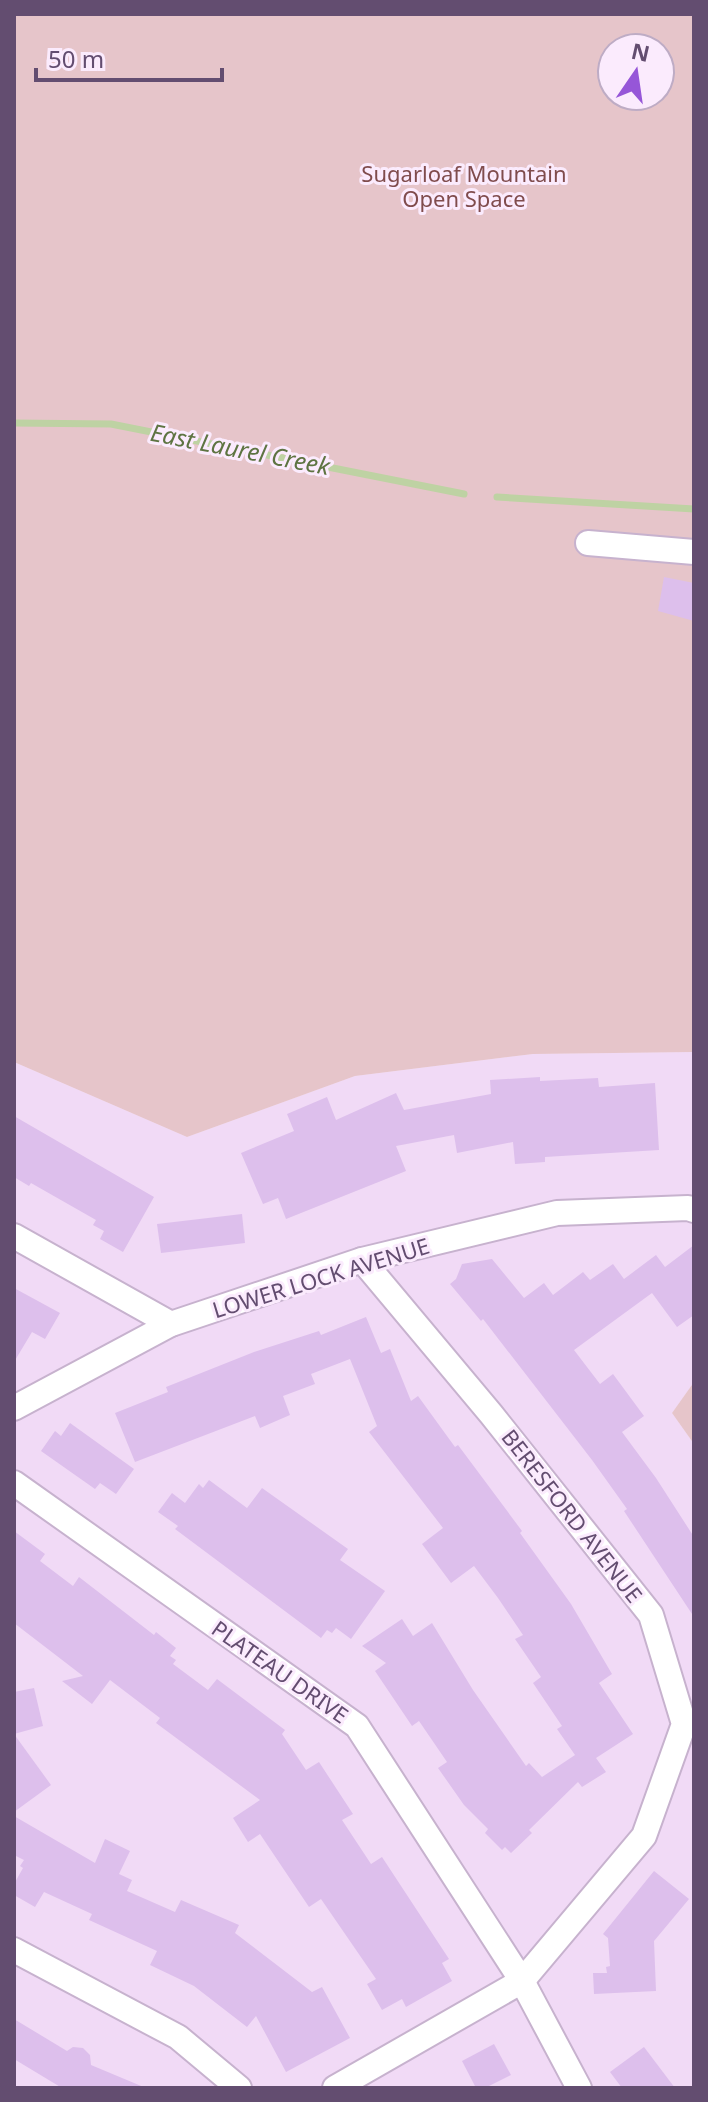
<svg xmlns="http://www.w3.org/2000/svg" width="708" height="2102" font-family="'Noto Sans',sans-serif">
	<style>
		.residential { fill: #f1daf6 }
		.green { fill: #e6c5ca; fill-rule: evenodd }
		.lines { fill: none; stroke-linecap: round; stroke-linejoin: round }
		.stream { stroke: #bed2a3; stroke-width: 7 }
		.building { fill: #ddbfec }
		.minor-casing { stroke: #c7b2ce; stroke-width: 28 }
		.minor { stroke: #fff; stroke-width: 24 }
		.labels { text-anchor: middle; stroke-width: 6; stroke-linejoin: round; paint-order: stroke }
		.park-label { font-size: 22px; fill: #804c4d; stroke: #fbebfd }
		.street-label { font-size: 22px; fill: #634d70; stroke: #fbebfd }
		.water-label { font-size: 24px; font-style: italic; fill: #5e7442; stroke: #fbebfd }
	</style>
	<rect width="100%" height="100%" fill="#f7e5fa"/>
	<polygon class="residential" points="694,1052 694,1382 672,1413 694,1444 694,1993 692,1995 694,2088 14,2088 14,1062 187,1137 355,1076 533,1054"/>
	<g class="green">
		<path d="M14,14H694V1052L533,1054L355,1076L187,1137L14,1062ZM612,48H660V96H612Z"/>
		<polygon points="694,1382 694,1444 672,1413"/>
	</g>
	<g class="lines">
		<g class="stream">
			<polyline points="14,423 111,424 464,494"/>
			<polyline points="497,497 694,509"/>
		</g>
	</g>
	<g class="building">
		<polygon points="664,577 694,583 694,621 658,611"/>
		<polygon points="540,1077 540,1081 598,1078 599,1087 655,1083 659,1150 545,1157 545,1162 515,1164 513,1142 457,1153 454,1135 396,1146 406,1171 286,1219 278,1198 263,1204 241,1153 294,1131 287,1114 327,1097 336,1120 396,1093 404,1110 491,1094 490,1080"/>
		<polygon points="14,1116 154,1197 123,1252 100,1239 104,1231 93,1225 96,1220 31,1183 29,1186 14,1177"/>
		<polygon points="242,1214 245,1243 161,1253 157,1224"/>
		<polygon points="694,1245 694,1315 677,1327 652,1293 574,1350 600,1384 613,1374 644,1416 622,1432 656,1478 694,1537 694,1617 624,1511 627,1509 592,1460 483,1319 481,1321 450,1284 456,1279 462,1264 492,1259 524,1298 544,1283 553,1295 583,1272 590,1280 613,1264 624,1279 656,1255 665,1267"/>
		<polygon points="14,1288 60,1313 45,1339 32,1332 14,1362"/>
		<polygon points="366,1317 381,1353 390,1349 411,1401 418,1396 455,1447 458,1445 522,1531 520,1533 571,1604 612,1674 599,1683 633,1734 596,1758 606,1772 582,1787 578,1782 529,1830 532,1833 511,1853 505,1847 502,1850 485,1833 488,1829 464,1805 438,1768 447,1762 419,1721 412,1726 375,1671 386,1663 362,1646 402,1619 413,1636 432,1623 473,1690 526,1766 529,1763 542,1777 575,1755 557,1729 562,1726 533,1683 541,1677 515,1639 523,1635 498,1598 474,1566 451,1583 422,1544 443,1528 369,1432 377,1426 350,1359 311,1374 315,1384 283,1396 290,1415 260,1428 255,1416 135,1462 115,1413 168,1392 166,1387 254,1352 319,1331 321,1335"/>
		<polygon points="70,1423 134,1469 116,1494 100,1483 95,1489 41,1451 55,1431 61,1436"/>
		<polygon points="209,1480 247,1508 262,1488 348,1549 340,1560 385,1591 351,1639 336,1628 332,1633 327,1630 321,1638 175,1529 178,1526 158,1512 172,1493 185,1503 199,1484 203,1488"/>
		<polygon points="14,1531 45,1554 40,1561 73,1586 79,1577 154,1635 156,1632 176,1648 170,1656 176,1660 173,1664 208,1690 217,1679 285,1730 282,1734 306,1770 319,1762 353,1814 342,1820 371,1864 382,1857 449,1959 442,1963 452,1981 406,2007 402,1999 382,2010 367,1984 376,1979 321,1899 309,1907 260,1834 248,1842 233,1818 260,1800 156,1723 160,1718 110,1680 92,1704 62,1681 83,1676 14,1623"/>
		<polygon points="34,1688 43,1726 14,1734 14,1692"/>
		<polygon points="14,1734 51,1785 14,1812"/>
		<polygon points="14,1816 95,1863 105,1839 130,1851 119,1874 132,1880 127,1891 175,1912 181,1900 239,1925 235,1933 312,1992 322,1987 350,2038 286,2072 256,2016 247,2027 194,1986 150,1965 157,1951 89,1920 92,1914 44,1892 35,1907 14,1895 14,1884 23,1868 20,1866 24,1860 14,1855"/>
		<polygon points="654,1871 689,1899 654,1941 656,1991 594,1994 593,1973 607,1973 606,1967 610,1966 608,1938 603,1934"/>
		<polygon points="14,2019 67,2051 73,2047 83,2048 90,2055 91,2065 146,2088 62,2088 14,2059"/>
		<polygon points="494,2044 511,2075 485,2088 476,2088 462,2061"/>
		<polygon points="644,2047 675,2088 622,2088 610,2072"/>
	</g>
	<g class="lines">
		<defs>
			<g id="minor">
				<polyline points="588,543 694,552"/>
				<polyline points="14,1236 171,1324"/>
				<polyline points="14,1408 171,1324 362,1260 557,1213 688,1208 694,1210"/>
				<polyline points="14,1483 357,1726 522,1981 579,2088"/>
				<polyline points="14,1950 178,2037 239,2088"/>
				<polyline points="335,2088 522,1981 644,1836 684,1724 651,1615 491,1414 362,1260"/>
			</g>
		</defs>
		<use href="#minor" class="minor-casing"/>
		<use href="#minor" class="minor"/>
	</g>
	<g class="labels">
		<g class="park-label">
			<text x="464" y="182">Sugarloaf Mountain<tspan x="464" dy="25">Open Space</tspan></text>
		</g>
		<g class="street-label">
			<text transform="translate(321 1278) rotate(-17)" y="8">LOWER LOCK AVENUE</text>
			<text transform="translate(572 1516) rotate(52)" y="8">BERESFORD AVENUE</text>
			<text transform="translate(280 1672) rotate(35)" y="8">PLATEAU DRIVE</text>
		</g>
		<g class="water-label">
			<text transform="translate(240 450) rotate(11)" y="8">East Laurel Creek</text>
		</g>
	</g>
	<rect width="708" height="2102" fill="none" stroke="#634d70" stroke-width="32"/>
	<g transform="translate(636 72) rotate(13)"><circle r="38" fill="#fbebfd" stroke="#beacc5" stroke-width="2"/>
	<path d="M0-6L14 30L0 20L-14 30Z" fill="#9656d8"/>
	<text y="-12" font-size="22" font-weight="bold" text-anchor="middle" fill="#634d70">N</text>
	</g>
	<path d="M36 68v12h186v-12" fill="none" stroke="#634d70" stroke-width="4"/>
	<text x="48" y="68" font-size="24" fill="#634d70" stroke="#fbebfd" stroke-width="6" paint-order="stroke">50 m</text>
</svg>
